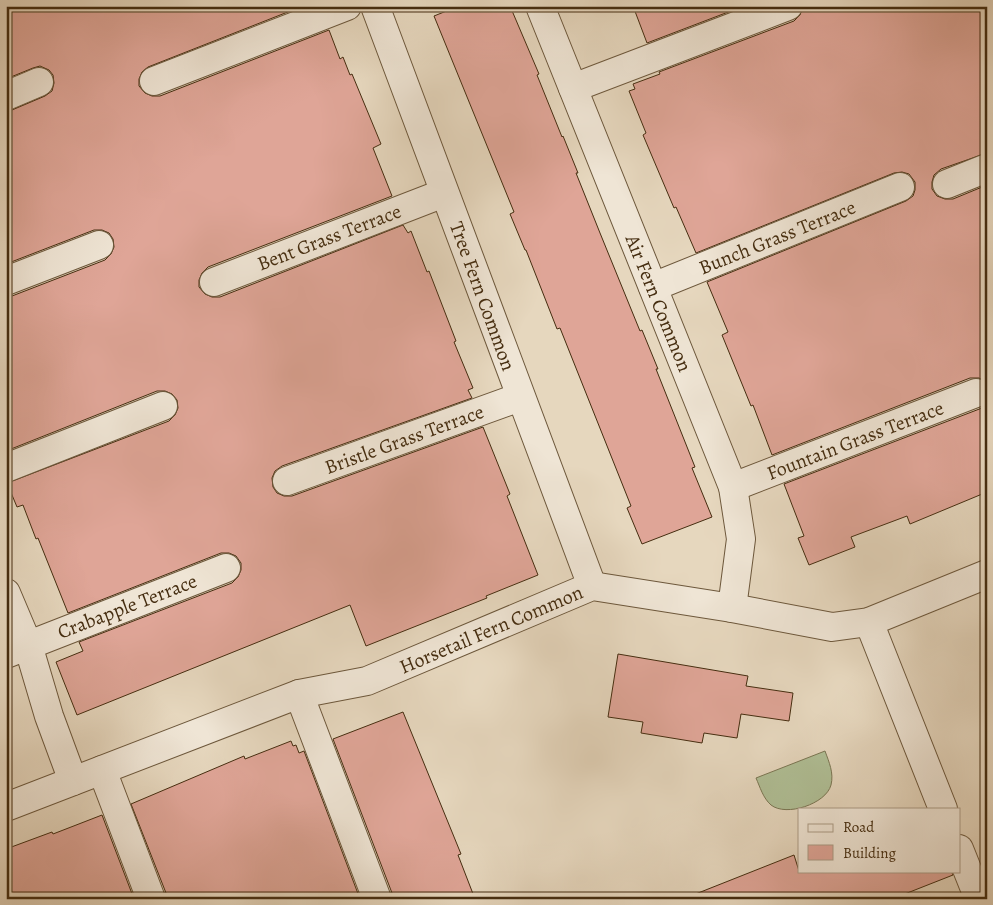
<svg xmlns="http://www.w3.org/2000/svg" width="993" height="905" font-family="Alegreya,serif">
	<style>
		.green { fill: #b0bf96; stroke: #7a7653 }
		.building { fill: #dfa597; stroke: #452d10 }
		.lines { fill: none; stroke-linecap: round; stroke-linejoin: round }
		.street-casing { stroke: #6d583c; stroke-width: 30 }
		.street { stroke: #efe5d5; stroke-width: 28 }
		.labels { text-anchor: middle; stroke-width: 4; stroke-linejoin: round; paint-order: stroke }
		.street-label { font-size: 20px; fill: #452d10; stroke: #efe5d5 }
	</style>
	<rect width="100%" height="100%" fill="#e6d7be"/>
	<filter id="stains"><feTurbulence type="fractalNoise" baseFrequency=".004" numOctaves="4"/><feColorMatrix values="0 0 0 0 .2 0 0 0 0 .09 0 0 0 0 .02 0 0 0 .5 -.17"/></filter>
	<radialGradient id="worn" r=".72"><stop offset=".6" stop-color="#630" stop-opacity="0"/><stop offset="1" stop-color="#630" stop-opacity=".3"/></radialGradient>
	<path class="green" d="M825,751C829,762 834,773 831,785C826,804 786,817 771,805C763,798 760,787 756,778Z"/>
	<g class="building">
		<polygon points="22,6 303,6 148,67 142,72 139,79 139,86 145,93 152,96 160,96 329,30 340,59 343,57 350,75 352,74 381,144 373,148 392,196 208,267 202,273 199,280 199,287 205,294 212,297 220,297 403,225 408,233 411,231 427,272 429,271 456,341 454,342 473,388 468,390 472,398 282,466 275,471 272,478 273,487 277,493 284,496 292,496 483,427 510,494 507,496 538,575 486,596 487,598 366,646 350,605 77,715 56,662 83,651 79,642 232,583 238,577 241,570 241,563 236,556 229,553 221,553 68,613 38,538 36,539 23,505 17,507 7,483 169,421 175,415 178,408 177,400 172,394 165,391 157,391 6,451 6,296 12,296 105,260 111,254 114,247 113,239 109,233 102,230 94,230 6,264 6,111 12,110 45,96 52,91 54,83 53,75 49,70 40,66 33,68 6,79 6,13"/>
		<polygon points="459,6 510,6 539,74 537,75 562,137 563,136 578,173 576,173 600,233 640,331 642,330 658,369 656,369 695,467 692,468 712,517 642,544 627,508 631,506 560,328 557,329 526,250 525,250 510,214 514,212 434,16"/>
		<polygon points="633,6 744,6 647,43"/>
		<polygon points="803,6 987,6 987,153 941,169 934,175 932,182 932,189 937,196 945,199 953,199 987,185 987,382 979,378 970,378 772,455 753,405 751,406 722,335 728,332 707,282 906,201 913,196 915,190 915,182 909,174 902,172 894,173 696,253 676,207 674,208 643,135 646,133 629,91 635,89 633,84 660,74 659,72 794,21 800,15"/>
		<polygon points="987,404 987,492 910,524 907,516 851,537 855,547 809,565 798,538 804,536 784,484 982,408"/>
		<polygon points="618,654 748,676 746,686 793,693 789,721 741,714 737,738 704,733 702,743 641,733 643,722 608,717"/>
		<polygon points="403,712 461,854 458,855 475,899 392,899 392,893 333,739"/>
		<polygon points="291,741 293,746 296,745 299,753 304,751 360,899 166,899 166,893 131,804 244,756 245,759"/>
		<polygon points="102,815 134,899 6,899 6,849 52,832 53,834"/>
		<polygon points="794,855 799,871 951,871 953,875 892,899 688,899 688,897"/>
	</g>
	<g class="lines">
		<defs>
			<g id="street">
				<polyline points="375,6 592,586"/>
				<polyline points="540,6 733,487 741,539 732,608"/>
				<polyline points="154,81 347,6"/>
				<polyline points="573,88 788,6"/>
				<polyline points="6,96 39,82"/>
				<polyline points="947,184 987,168"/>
				<polyline points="6,281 99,245"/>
				<polyline points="214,282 444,193"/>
				<polyline points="653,287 900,187"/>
				<polyline points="6,468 163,406"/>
				<polyline points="287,481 520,397"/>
				<polyline points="733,487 976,393"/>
				<polyline points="6,593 28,645 49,716 73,781"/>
				<polyline points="869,622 943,809"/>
				<polyline points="6,654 226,568"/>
				<polyline points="299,694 377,899"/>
				<polyline points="102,770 151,899"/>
				<polyline points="6,807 299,694 367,681 592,586 732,608 832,627 869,622 987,574"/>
				<polyline points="959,849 979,899"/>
			</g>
		</defs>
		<use href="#street" class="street-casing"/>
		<use href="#street" class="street"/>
	</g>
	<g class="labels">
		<g class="street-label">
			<text transform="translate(329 237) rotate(-21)" y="7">Bent Grass Terrace</text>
			<text transform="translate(777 237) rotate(-22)" y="7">Bunch Grass Terrace</text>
			<text transform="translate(483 296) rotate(70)" y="7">Tree Fern Common</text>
			<text transform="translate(659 303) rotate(68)" y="7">Air Fern Common</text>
			<text transform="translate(404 439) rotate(-20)" y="7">Bristle Grass Terrace</text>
			<text transform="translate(855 440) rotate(-21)" y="7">Fountain Grass Terrace</text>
			<text transform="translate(127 606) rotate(-21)" y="7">Crabapple Terrace</text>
			<text transform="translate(491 629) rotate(-23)" y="7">Horsetail Fern Common</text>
		</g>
	</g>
	<rect width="993" height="905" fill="none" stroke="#e6d7be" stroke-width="25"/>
	<rect x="8" y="8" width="978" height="890" fill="none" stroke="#452d10" stroke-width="2.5"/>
	<rect x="12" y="12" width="968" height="880" fill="none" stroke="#452d10"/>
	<rect x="798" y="808" width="162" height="65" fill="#efe5d5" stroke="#ab9b86"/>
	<rect x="808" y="824" width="25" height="8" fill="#efe5d5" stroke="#ab9b86"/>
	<text x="843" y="832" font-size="15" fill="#452d10">Road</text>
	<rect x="808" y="845" width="25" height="15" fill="#dfa597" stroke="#ab9b86"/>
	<text x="843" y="858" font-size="15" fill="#452d10">Building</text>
	<rect width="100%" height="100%" filter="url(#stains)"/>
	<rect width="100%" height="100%" fill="url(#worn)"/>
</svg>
